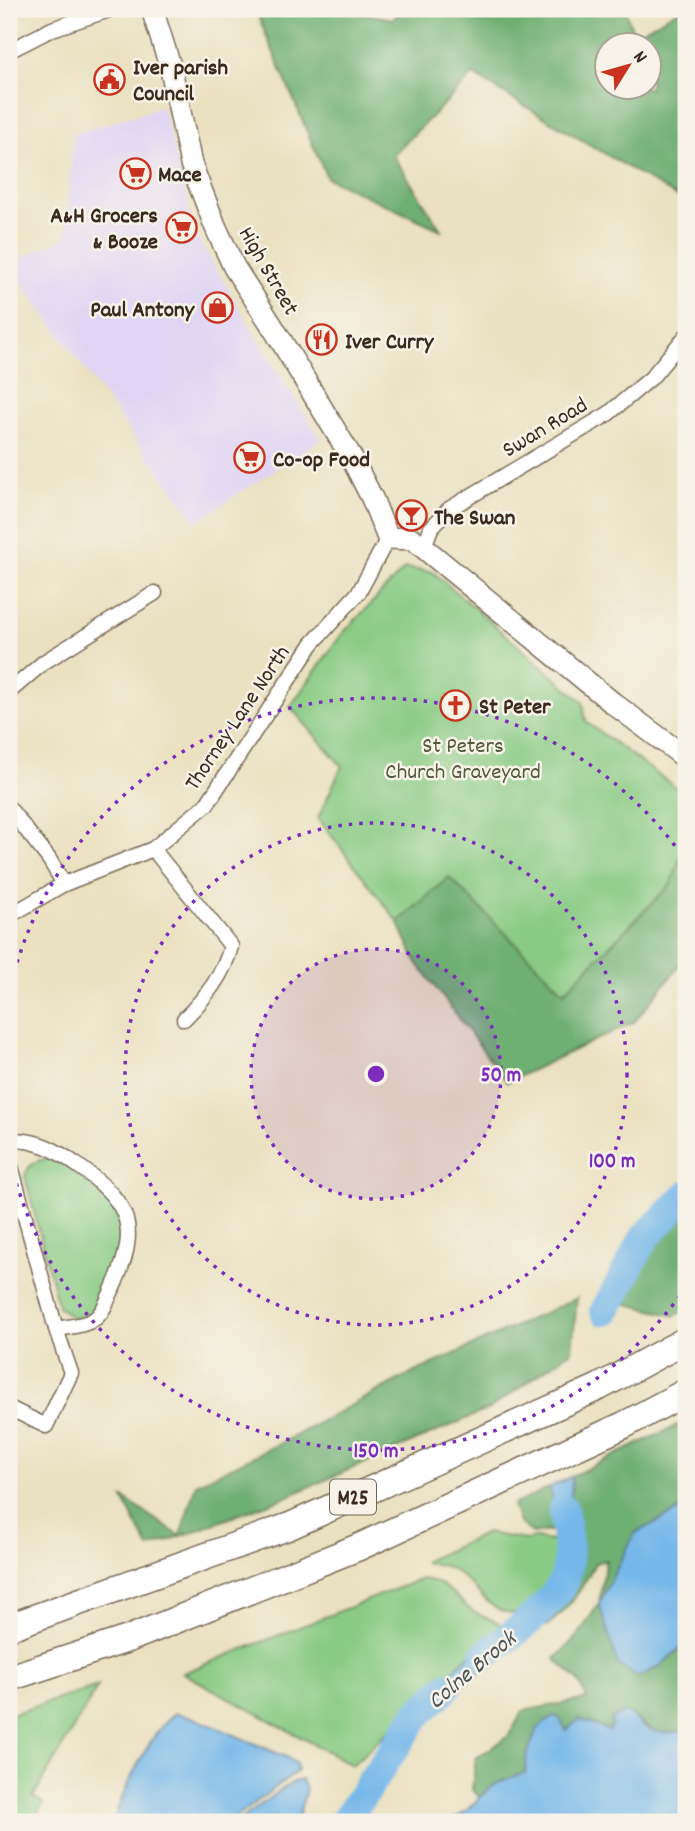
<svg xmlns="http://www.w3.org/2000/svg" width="695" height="1831" font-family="Dekko,sans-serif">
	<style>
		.built { fill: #e0d4f4 }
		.green { fill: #89cb84; stroke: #627a51; stroke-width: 2 }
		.forest { fill: #6eaf72; stroke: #546c48; stroke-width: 2; fill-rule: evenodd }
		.water { fill: #74b7e9; stroke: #587084; stroke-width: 2 }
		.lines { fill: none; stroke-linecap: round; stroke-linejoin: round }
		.river { stroke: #74b7e9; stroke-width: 30 }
		.minor-casing { stroke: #786a57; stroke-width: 17 }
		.secondary-casing { stroke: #786a57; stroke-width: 24 }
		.motorway-casing { stroke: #786a57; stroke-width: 29 }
		.minor { stroke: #fff; stroke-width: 14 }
		.secondary { stroke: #fff; stroke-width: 21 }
		.motorway { stroke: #fff; stroke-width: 26 }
		.ring { fill: none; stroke: #7b2cbf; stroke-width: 3.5; stroke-dasharray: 3.5 7 }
		.labels { text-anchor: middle; stroke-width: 5; stroke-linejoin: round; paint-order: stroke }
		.shield { fill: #f7f3e8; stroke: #73665b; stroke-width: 2 }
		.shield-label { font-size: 21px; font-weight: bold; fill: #3b2a1e }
		.poi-label { font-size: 23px; font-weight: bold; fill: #3b2a1e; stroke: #f7f3e8; text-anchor: start }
		.street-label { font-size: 23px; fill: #3b2a1e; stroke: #f7f3e8 }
		.park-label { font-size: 23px; fill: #525a3d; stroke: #f7f3e8 }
		.water-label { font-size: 24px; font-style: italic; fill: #4c545b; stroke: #f7f3e8 }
		.centre { fill: #7b2cbf; stroke: #f7f3e8; stroke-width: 3.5 }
		.ring-label { font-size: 21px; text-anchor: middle; font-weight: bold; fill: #7b2cbf; stroke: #f7f3e8; stroke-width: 5; stroke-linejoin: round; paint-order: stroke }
	</style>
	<rect width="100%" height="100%" fill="#f7f3e8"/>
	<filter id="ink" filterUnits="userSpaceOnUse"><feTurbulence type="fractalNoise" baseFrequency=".0143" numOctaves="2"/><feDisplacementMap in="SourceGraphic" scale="14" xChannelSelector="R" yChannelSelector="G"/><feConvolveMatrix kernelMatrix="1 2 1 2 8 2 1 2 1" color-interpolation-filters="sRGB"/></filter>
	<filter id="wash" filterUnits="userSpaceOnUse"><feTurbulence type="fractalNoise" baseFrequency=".00686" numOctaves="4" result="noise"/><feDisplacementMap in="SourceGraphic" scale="28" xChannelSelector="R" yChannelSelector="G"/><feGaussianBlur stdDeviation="1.57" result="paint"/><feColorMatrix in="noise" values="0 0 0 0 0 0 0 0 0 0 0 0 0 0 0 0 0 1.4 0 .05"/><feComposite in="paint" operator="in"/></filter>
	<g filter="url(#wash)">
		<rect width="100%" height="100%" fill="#eae1c0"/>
		<polygon class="built" points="162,107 197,237 280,376 321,439 196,522 22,283 19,259 66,237 73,134"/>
		<g class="green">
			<polygon points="405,568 433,572 583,702 586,722 686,795 686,844 671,884 564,992 449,878 398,922 318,818 342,766 290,707 342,634"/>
			<path d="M50,1158L59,1160L103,1191L112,1201L121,1225L120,1256L98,1308L90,1314L73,1319L58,1306L25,1176C29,1162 38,1160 50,1158Z"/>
			<path d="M486,1533L526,1540L536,1538L550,1541L560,1534C563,1571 549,1593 520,1615C512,1613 500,1612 494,1607C472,1590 458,1561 426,1564L425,1561Z"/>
			<path d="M421,1579C446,1581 454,1597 472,1611C481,1617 492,1618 502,1625L352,1765L183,1673Z"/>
			<polygon points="98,1686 33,1797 43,1803 33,1822 9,1822 9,1715"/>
		</g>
		<g class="forest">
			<path d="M255,9H338L393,19L404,9H625L634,35L681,9H686V202L473,75L393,155L441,230L327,178ZM608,46H650V88H608Z"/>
			<polygon points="681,856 686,878 686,958 634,1022 507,1082 417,963 398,922 449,877 564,992 671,884"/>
			<polygon points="686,1204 686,1309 675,1316 624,1303 633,1265"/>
			<polygon points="577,1298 572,1351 489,1409 286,1497 149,1548 122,1497 180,1536 196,1484 287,1440 400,1379"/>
			<path d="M686,1421V1507L635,1533L660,1666L686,1643V1730C663,1736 650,1734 633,1715L612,1725L609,1731L589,1722L573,1725L566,1730L537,1729L527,1755L525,1773L487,1790L480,1798L472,1789L476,1758L509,1736L523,1711L587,1699L578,1680L555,1659L579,1634L599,1603L606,1560L595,1563C582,1589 569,1609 546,1626L541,1623L567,1593L574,1578L576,1562L582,1549L571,1496L572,1476Z"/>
			<polygon points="550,1487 558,1529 534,1534 519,1523 513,1505"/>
		</g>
		<g class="water">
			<polygon points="572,1476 571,1496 575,1520 558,1529 550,1487"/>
			<polygon points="686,1507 686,1643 660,1666 639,1677 618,1665 599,1603 635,1533"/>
			<path d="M576,1525L582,1549L576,1562L574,1578L567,1593L541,1623L520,1615C549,1593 563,1571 560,1534Z"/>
			<polygon points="502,1625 527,1636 506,1656 417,1715 433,1689"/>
			<path d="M625,1712C633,1715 636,1721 643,1726C658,1735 670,1733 686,1730V1822H446C464,1816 472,1805 485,1792C495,1782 512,1777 525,1773L527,1755L537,1729L554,1716L559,1718L566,1730L580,1719L609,1731L612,1725L611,1719Z"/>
			<path d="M176,1713L192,1717L286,1757L296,1764L297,1771L230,1822H114C118,1799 155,1724 176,1713Z"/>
			<polygon points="302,1780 306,1789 297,1822 237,1822 292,1782"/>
		</g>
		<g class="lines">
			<g class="river">
				<polyline points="605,1311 645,1237 686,1196"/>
				<path d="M485,1655C509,1637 563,1600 567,1569C570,1550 566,1529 563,1509"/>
				<polyline points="344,1822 417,1715 447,1687"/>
			</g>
		</g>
	</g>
	<g filter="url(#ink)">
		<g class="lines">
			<defs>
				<g id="minor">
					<polyline points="9,51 52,29 112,9"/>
					<polyline points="424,547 431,528 449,509 608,414 651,378 686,336"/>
					<polyline points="9,692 44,662 155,593"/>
					<polyline points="9,808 49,859 64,884"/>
					<path d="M153,849L231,946C224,975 205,998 184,1019"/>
					<polyline points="9,916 64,884 153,849 207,804 312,644 359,592 388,538"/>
					<path d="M9,1140C36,1139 55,1149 77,1165C126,1200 141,1223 116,1281C98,1322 101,1322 56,1329"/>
					<polyline points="9,1159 56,1329 71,1373 46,1426 9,1408"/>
				</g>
				<polyline id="secondary" points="152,9 171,69 191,164 216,228 234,267 271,324 350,455 372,498 388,538 413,539 614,704 686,758"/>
				<g id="motorway">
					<polyline points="9,1627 290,1526 599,1387 686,1340"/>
					<polyline points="9,1678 128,1639 359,1547 624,1425 686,1392"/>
				</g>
			</defs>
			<use href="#minor" class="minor-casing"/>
			<use href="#secondary" class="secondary-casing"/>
			<use href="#motorway" class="motorway-casing"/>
			<use href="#minor" class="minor"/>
			<use href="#secondary" class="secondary"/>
			<use href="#motorway" class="motorway"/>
		</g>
	</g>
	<circle cx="376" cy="1074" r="125" fill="#7b2cbf" fill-opacity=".12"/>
	<g class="ring">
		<circle cx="376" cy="1074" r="125"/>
		<circle cx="376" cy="1074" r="251"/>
		<path d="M686 1287A376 376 0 0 1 9 1155M9 993A376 376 0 0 1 686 861"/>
	</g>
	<defs>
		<symbol id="civic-ring" viewBox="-11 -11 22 22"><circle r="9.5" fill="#f7f3e8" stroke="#c8321e" stroke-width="1.5"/><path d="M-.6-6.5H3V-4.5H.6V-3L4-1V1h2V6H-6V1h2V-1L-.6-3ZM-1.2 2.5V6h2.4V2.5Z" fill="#c8321e"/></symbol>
		<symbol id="supermarket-ring" viewBox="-11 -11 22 22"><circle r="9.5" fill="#f7f3e8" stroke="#c8321e" stroke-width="1.5"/><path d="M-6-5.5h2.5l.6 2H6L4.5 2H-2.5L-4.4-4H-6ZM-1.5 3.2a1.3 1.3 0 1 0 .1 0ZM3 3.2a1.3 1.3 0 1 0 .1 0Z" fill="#c8321e"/></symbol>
		<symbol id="shop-ring" viewBox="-11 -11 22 22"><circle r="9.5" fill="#f7f3e8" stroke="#c8321e" stroke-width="1.5"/><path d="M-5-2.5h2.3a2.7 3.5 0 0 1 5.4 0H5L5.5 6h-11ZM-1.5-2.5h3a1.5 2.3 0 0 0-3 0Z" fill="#c8321e"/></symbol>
		<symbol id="restaurant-ring" viewBox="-11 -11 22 22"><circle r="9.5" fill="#f7f3e8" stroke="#c8321e" stroke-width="1.5"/><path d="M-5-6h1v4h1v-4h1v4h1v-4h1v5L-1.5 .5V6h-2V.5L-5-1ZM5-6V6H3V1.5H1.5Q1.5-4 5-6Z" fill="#c8321e"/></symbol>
		<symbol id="bar-ring" viewBox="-11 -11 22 22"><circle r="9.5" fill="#f7f3e8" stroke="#c8321e" stroke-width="1.5"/><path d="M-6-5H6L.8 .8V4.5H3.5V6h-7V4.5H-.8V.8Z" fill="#c8321e"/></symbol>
		<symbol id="church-ring" viewBox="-11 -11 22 22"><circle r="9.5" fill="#f7f3e8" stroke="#c8321e" stroke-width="1.5"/><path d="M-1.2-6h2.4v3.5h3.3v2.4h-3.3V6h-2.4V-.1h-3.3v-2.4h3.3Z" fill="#c8321e"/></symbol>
	</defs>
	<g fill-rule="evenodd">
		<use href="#civic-ring" x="92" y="62" width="35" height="35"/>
		<use href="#supermarket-ring" x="118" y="156" width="35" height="35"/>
		<use href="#supermarket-ring" x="164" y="210" width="35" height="35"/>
		<use href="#shop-ring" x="200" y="290" width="35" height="35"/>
		<use href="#restaurant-ring" x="304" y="322" width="35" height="35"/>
		<use href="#supermarket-ring" x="232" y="440" width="35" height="35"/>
		<use href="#bar-ring" x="394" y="498" width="35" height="35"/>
		<use href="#church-ring" x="438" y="688" width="35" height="35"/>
	</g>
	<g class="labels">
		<rect class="shield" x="330" y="1479.5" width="46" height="35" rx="5"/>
		<g class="shield-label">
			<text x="353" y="1504">M25</text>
		</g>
		<g class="poi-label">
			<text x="133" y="74">Iver parish<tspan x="133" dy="26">Council</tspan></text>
			<text x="158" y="181">Mace</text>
			<text x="158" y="222" text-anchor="end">A&amp;H Grocers<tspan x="158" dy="26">&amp; Booze</tspan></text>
			<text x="194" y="316" text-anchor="end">Paul Antony</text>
			<text x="345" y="348">Iver Curry</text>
			<text x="273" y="466">Co-op Food</text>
			<text x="434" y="524">The Swan</text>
			<text x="479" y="713">St Peter</text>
		</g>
		<g class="street-label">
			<text transform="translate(270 270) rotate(60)" y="8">High Street</text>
			<text transform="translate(544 426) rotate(-31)" y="8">Swan Road</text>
			<text transform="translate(236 717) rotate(-56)" y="8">Thorney Lane North</text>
		</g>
		<g class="park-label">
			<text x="463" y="752">St Peters<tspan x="463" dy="26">Church Graveyard</tspan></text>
		</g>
		<g class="water-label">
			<text transform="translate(471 1669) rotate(-40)" y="8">Colne Brook</text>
		</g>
	</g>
	<circle cx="376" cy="1074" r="10" class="centre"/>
	<g class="ring-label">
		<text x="501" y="1081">50 m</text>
		<text x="612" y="1167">100 m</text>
		<text x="376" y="1457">150 m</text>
	</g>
	<rect width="695" height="1831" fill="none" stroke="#f7f3e8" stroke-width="35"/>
	<g transform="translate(628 66) rotate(53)"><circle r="33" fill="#f7f3e8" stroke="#aca397" stroke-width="2"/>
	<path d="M0-5L12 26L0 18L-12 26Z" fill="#c8321e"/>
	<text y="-10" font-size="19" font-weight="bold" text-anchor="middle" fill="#3b2a1e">N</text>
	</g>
</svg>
